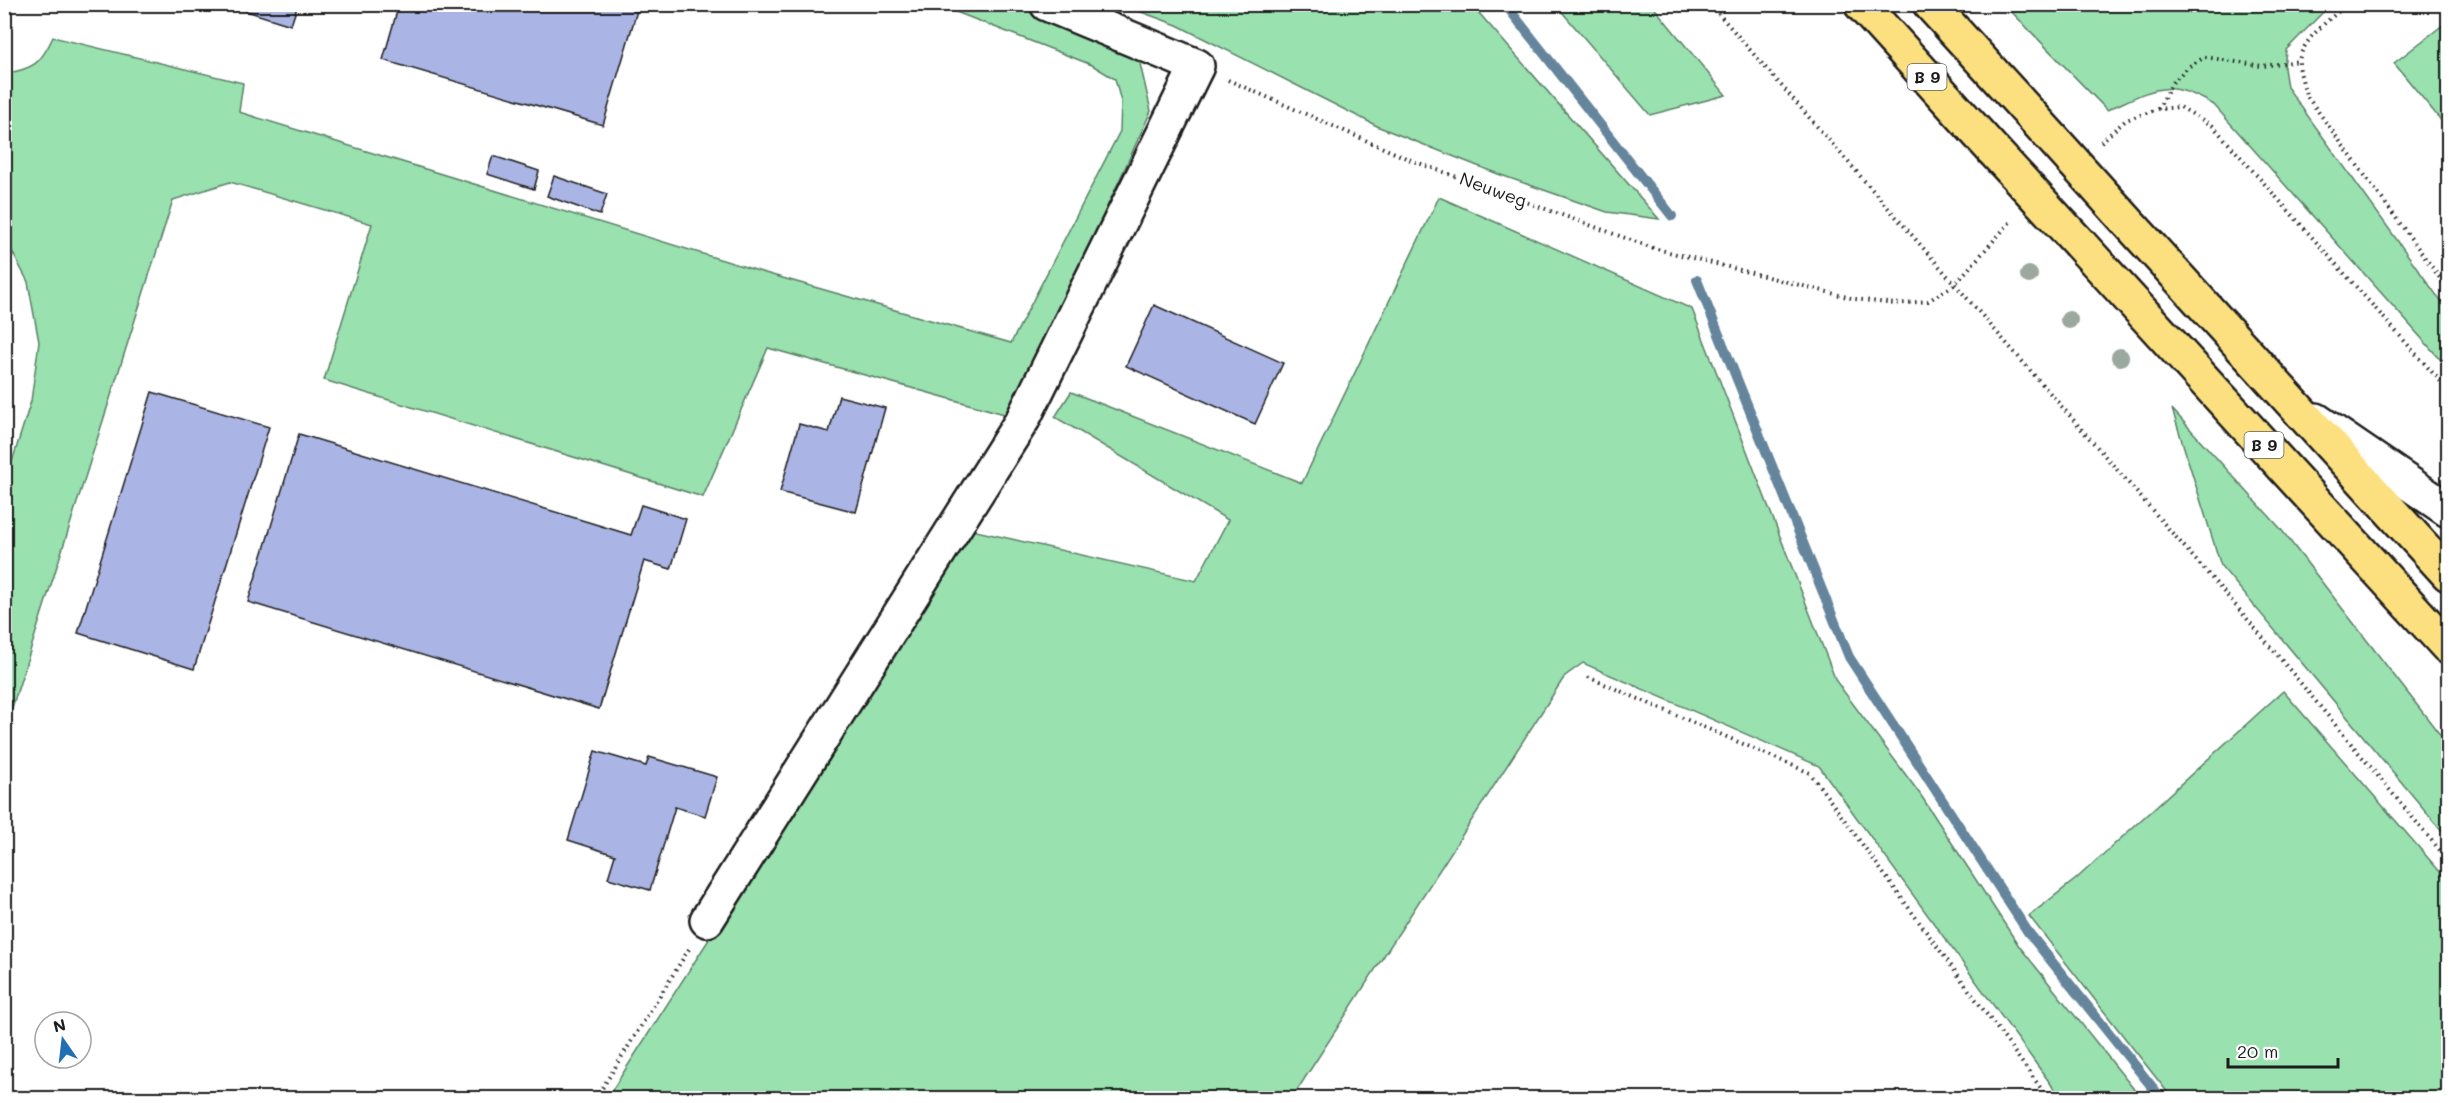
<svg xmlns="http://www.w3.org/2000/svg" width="2453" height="1103" font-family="Mali,sans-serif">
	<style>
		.green { fill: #99e1af; stroke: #5a7e66; stroke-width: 1.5 }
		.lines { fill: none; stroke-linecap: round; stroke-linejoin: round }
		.stream { stroke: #65859d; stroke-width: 10 }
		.building { fill: #aab5e5; stroke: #1c1c1c; stroke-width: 1.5 }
		.minor-casing { stroke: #1c1c1c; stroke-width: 38 }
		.highway-casing { stroke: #1c1c1c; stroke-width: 38 }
		.path { stroke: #1c1c1c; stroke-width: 4; stroke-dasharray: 1.5 4.5; stroke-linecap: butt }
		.minor { stroke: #fff; stroke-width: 33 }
		.highway { stroke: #fce080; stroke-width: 33 }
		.highway-bridge-casing { stroke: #1c1c1c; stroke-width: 38; stroke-linecap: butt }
		.highway-bridge { stroke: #fce080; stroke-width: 33 }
		.tree { fill: #9aa89e }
		.labels { text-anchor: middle; stroke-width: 6; stroke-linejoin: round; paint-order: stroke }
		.shield { fill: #fff; stroke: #606060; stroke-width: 1.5 }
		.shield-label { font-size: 16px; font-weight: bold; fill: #1c1c1c }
		.street-label { font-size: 18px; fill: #1c1c1c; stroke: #fff }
	</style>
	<rect width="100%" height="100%" fill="#fff"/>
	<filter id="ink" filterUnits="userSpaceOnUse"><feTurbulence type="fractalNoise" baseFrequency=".0167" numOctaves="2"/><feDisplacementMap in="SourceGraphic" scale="12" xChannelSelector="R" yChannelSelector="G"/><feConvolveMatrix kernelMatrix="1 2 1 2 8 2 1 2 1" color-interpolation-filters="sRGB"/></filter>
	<g filter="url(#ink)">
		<g class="green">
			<path d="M938,5H1027L1110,35L1138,55L1151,111L1040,354L1008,415L768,348L703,497L324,380L372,224L230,182L173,200L5,730V484L31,401L39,342L28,282L5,238V74C35,67 40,65 53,37L243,83L239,112L765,273L1011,343L1120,131L1121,102L1115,79L1092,65Z"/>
			<polygon points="1122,5 1472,5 1659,219 1607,212 1498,174 1379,127 1177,25"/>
			<polygon points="1556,5 1652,5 1726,95 1650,115"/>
			<path d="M2005,5H2330L2286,50L2284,68L2287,87L2448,311V368L2214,105C2166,77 2154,89 2107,110Z"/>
			<polygon points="2448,21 2448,129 2394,63"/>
			<polygon points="1439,197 1692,309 1836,681 1920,794 2019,946 2141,1098 2061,1098 1819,766 1583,663 1565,676 1292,1098 607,1098 972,530 1196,581 1228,520 1055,417 1071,392 1302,483"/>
			<polygon points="2172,409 2280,528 2448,745 2448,838 2221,566"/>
			<polygon points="2283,691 2448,881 2448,1098 2172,1098 2029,916 2076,879"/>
		</g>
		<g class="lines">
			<g class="stream">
				<polyline points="1505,4 1672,216"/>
				<polyline points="1697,280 1849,657 2028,932 2161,1098"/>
			</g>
		</g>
		<g class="building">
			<polygon points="224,4 298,4 291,25"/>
			<polygon points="399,4 639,4 603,125 383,60"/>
			<polygon points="493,156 539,171 534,189 487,174"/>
			<polygon points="554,176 607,194 600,215 547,196"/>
			<polygon points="1154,305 1283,363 1255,424 1126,366"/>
			<polygon points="152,392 269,427 194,669 78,633"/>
			<polygon points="839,396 885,408 856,512 780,492 799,424 829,432"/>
			<polygon points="299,434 631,535 641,505 686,519 671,569 644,561 599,709 248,602"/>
			<polygon points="595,751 646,766 649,757 717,777 705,816 675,807 650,890 608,878 615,855 568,840"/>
		</g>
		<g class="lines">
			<defs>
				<g id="minor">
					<polyline points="2316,420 2448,510"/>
					<polyline points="707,920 1023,419 1197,66 1047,4"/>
				</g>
				<g id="highway">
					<polyline points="1861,4 1993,150"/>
					<polyline points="1930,4 2033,117"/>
					<polyline points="2117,210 2448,574"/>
					<polyline points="2079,243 2448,647"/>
				</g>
			</defs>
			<use href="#minor" class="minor-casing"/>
			<use href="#highway" class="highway-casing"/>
			<g class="path">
				<polyline points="1710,4 2243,614 2448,860"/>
				<path d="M2348,4C2332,17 2301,40 2299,62C2299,72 2304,85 2306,95L2448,289"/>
				<polyline points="1228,80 1413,161 1653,248 1855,299 1895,304 1928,301 1954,285 2012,220"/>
				<polyline points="2158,109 2173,82 2188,67 2205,57 2262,66 2299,61"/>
				<polyline points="2101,142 2126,120 2158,109 2180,107 2213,126 2448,390"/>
				<polyline points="1588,677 1810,773 2048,1098"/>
				<polyline points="596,1098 689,949"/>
			</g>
			<use href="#minor" class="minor"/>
			<use href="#highway" class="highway"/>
			<defs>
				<g id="highway-bridge">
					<polyline points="2033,117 2117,210"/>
					<polyline points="1993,150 2079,243"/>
				</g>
			</defs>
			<use href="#highway-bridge" class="highway-bridge-casing"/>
			<use href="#highway-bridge" class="highway-bridge"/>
		</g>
		<g class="tree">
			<circle cx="2029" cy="275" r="9"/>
			<circle cx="2069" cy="320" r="9"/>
			<circle cx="2120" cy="357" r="9"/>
		</g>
	</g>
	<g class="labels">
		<g class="shield">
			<rect x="1907.5" y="64" width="39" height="26" rx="4.5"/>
			<rect x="2244.5" y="432" width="39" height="26" rx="4.5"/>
		</g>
		<g class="shield-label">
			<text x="1927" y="83">B 9</text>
			<text x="2264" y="451">B 9</text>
		</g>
		<g class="street-label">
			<text transform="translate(1493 190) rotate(20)" y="6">Neuweg</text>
		</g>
	</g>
	<rect width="2453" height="1103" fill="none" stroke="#fff" stroke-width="24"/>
	<rect x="12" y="12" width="2429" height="1079" fill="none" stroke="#1c1c1c" stroke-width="2" filter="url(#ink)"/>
	<g transform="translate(63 1040) rotate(346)"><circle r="28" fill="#ffffff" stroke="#a4a4a4" stroke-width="1.5"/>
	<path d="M0-4.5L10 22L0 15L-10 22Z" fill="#1f6fb2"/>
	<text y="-9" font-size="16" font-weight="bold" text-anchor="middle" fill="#1c1c1c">N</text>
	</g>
	<path d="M2228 1058v9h110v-9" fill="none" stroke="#1c1c1c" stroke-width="3"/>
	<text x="2237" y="1058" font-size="18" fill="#1c1c1c" stroke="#ffffff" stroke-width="4.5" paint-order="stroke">20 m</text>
</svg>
